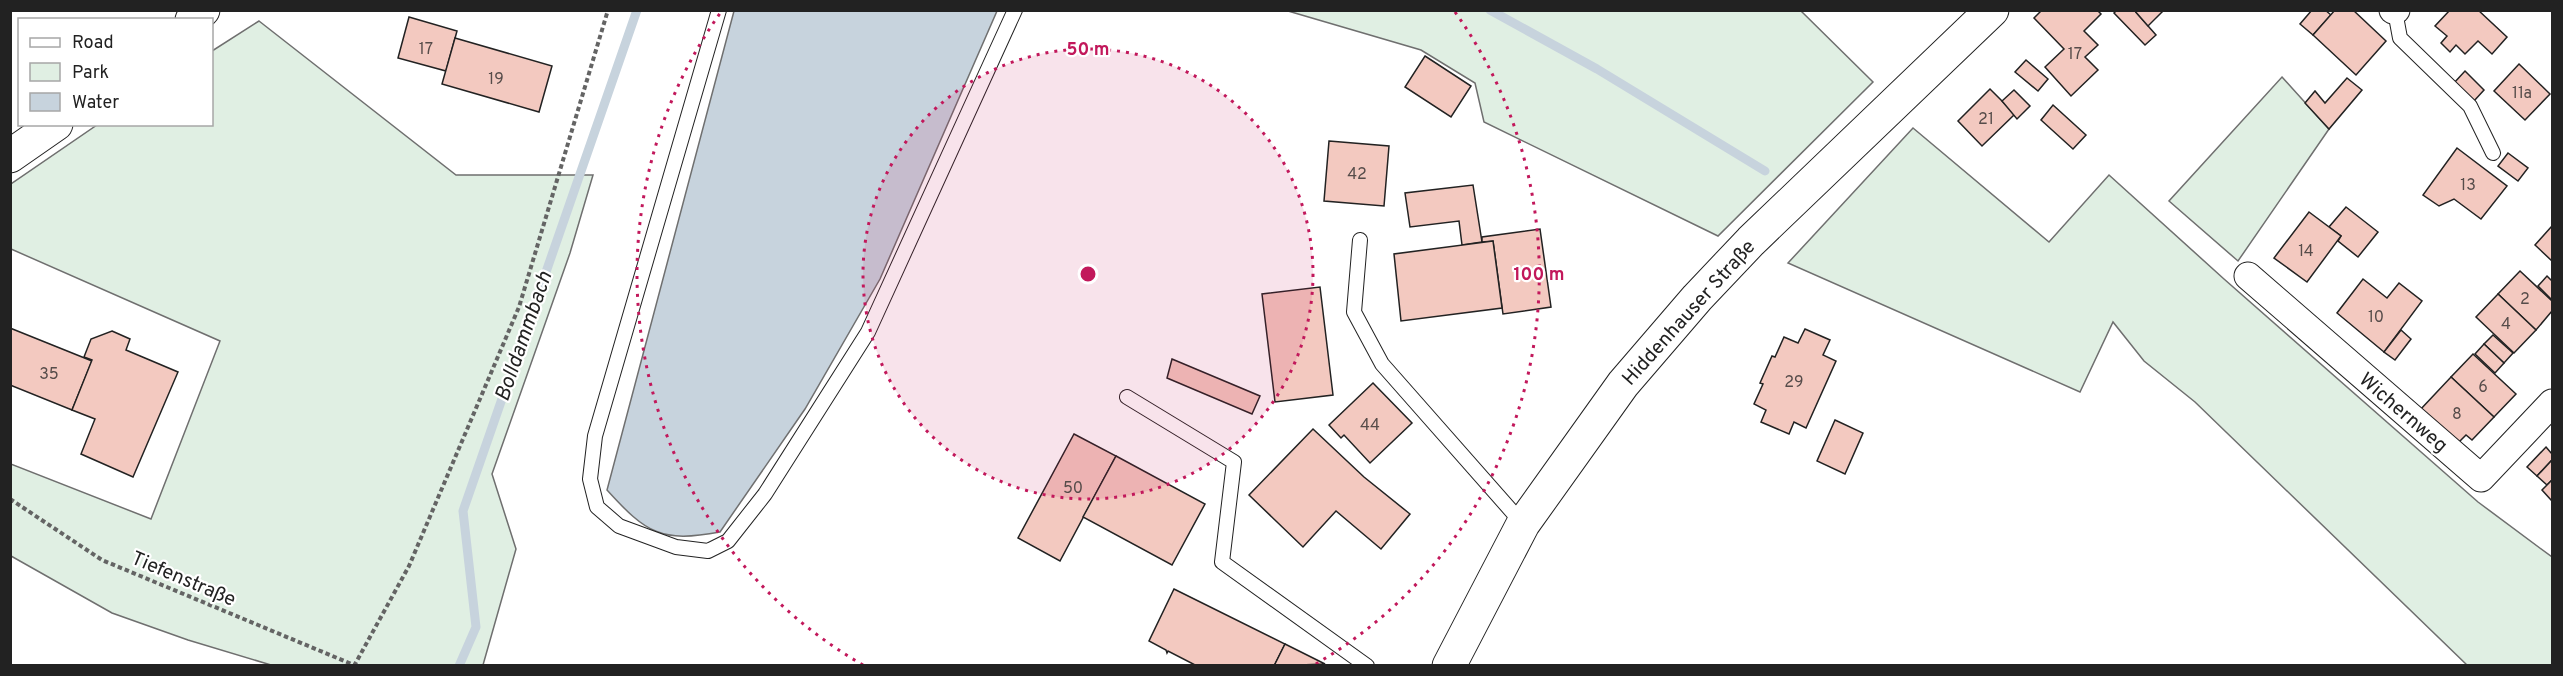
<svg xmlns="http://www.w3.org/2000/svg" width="2563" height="676" font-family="Overpass,sans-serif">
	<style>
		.green { fill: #e0efe3; stroke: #6f6f6f; stroke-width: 1.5 }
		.water { fill: #c7d3dd; stroke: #6f6f6f; stroke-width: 1.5 }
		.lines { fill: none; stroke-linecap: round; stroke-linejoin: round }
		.stream { stroke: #c7d3dd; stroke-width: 9 }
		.building { fill: #f3c9c0; stroke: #222; stroke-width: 1.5 }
		.service-casing { stroke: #222; stroke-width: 16 }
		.minor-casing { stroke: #222; stroke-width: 29 }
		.tertiary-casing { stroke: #222; stroke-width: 35 }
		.secondary-casing { stroke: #222; stroke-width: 35 }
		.path { stroke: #646464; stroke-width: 4; stroke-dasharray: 4.5 3; stroke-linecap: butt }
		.service { stroke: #fff; stroke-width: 14 }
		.minor { stroke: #fff; stroke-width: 27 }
		.tertiary { stroke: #fff; stroke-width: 33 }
		.secondary { stroke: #fff; stroke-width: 33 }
		.ring { fill: none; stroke: #c2185b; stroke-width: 3; stroke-dasharray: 3 6 }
		.labels { text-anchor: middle; stroke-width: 4.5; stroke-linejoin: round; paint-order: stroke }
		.number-label { font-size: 16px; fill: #564c4a }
		.street-label { font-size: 20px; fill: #222; stroke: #fff }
		.water-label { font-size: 21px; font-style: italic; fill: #222; stroke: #fff }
		.centre { fill: #c2185b; stroke: #fff; stroke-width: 3 }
		.ring-label { font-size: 18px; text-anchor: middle; font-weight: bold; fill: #c2185b; stroke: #fff; stroke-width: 4.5; stroke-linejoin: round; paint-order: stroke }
	</style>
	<rect width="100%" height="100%" fill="#fff"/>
	<g class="green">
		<polygon points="1288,11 1801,11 1873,82 1718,236 1484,122 1475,83 1421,50"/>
		<polygon points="259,21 456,175 593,175 570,253 492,474 516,549 483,665 271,665 188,640 112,613 11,556 11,464 151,519 220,341 11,249 11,184 97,125 212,124 212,51"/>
		<polygon points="2282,77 2329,129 2238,261 2169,201"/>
		<polygon points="1913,128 2049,242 2109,175 2224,279 2478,502 2552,557 2552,665 2467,665 2195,402 2144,361 2113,322 2080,392 1788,263"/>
	</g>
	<path class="water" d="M734,11H997L880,279L805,409L720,532C661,543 646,533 607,490Z"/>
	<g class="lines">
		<g class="stream">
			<polyline points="1490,10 1597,69 1765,171"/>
			<polyline points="459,666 476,627 463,511 637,10"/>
		</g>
	</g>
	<g class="building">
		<polygon points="2042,10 2097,10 2101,14 2084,31 2098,45 2085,57 2098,70 2071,96 2045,67 2064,49 2034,18"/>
		<polygon points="2117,10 2134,10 2156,35 2145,45 2114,13"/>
		<polygon points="2134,10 2164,10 2148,26"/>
		<polygon points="2312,10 2325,10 2331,15 2313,35 2300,24"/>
		<polygon points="2335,10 2353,10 2386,41 2356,75 2313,35"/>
		<polygon points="2450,10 2478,10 2507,37 2492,54 2478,41 2465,54 2456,45 2450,52 2441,43 2447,36 2435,26"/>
		<polygon points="409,17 457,31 446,71 398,58"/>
		<polygon points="455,38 552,66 539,112 442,84"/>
		<polygon points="1425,56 1471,86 1451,117 1405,87"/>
		<polygon points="2026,60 2048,79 2038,91 2015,72"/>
		<polygon points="2519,64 2550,94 2525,120 2494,91"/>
		<polygon points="2465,71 2484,90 2474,101 2454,83"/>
		<polygon points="2347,78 2362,90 2329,129 2305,103 2315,91 2325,103"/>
		<polygon points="1990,89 2015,114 1982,146 1958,121"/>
		<polygon points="2014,90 2030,106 2017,119 2002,101"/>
		<polygon points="2053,105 2086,135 2073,149 2041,120"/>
		<polygon points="1329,141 1389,146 1384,206 1324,201"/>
		<polygon points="2457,148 2507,186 2481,219 2454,199 2439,206 2423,195"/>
		<polygon points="2508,153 2528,168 2518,181 2498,166"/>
		<polygon points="1473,185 1482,242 1462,245 1459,221 1410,227 1405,193"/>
		<polygon points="2346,207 2378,232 2358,257 2338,241 2341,236 2329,227"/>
		<polygon points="2309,212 2341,236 2307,282 2274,258"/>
		<polygon points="2552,226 2552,261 2535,245"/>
		<polygon points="1540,229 1551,307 1503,314 1493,241 1482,242 1482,237"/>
		<polygon points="1493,241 1502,308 1401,321 1394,254"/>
		<polygon points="2520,271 2552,301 2552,311 2536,330 2498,294"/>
		<polygon points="2547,276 2552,281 2552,300 2538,286"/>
		<polygon points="2363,279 2387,298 2399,283 2422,301 2384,352 2337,313"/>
		<polygon points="1320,287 1333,395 1275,402 1262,294"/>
		<polygon points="2498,294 2536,330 2514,353 2476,317"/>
		<polygon points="10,328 92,361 72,410 10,385"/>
		<polygon points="1805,329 1830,340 1823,355 1836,361 1806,428 1794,422 1789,434 1761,422 1766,410 1754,404 1763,384 1760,383 1772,356 1775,357 1784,337 1798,343"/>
		<polygon points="2401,330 2411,339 2395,360 2384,352"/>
		<polygon points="112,331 130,339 126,350 178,372 133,477 81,454 95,419 72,410 92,360 84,357 91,339"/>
		<polygon points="2493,335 2513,353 2504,363 2484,344"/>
		<polygon points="2484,344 2504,363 2495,373 2475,354"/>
		<polygon points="2473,354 2516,394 2494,417 2451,377"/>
		<polygon points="1172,359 1260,396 1252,414 1167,378"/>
		<polygon points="2451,377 2494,417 2472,440 2466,435 2457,444 2420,410"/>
		<polygon points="1373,383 1412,423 1370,463 1344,435 1341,438 1329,425"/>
		<polygon points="1835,420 1863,433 1845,474 1817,461"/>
		<polygon points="1313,429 1364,477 1410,514 1381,549 1336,511 1303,547 1249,495"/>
		<polygon points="1074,434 1116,456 1060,561 1018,538"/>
		<polygon points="2546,447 2552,454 2552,460 2537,476 2527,467"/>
		<polygon points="1116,456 1205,504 1172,565 1083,517"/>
		<polygon points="2552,460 2552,480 2547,485 2537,476"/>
		<polygon points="2552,480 2552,501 2542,490"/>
		<polygon points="1174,589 1285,644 1274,666 1197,666 1168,651 1167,653 1166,650 1149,641"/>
		<polygon points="1285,644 1325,664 1274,666"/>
	</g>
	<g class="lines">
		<defs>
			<g id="service">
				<polyline points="719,10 595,436 590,479 597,507 619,526 676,547 708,551 728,541 765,494 868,332 1015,10"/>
				<polyline points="2395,11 2400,38 2470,106 2493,153"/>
				<polyline points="1360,240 1354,312 1382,364 1523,524"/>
				<polyline points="1127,397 1234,462 1222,562 1367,666"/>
			</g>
			<g id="minor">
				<polyline points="2393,10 2396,10"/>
				<polyline points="2248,276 2481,478 2552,403"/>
			</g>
			<polyline id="tertiary" points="1449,666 1523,524 1623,384 1697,298 1751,241 1992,10"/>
			<g id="secondary">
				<polyline points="192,20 203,10"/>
				<polyline points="10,156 56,124"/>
			</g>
		</defs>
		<use href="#service" class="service-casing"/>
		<use href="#minor" class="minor-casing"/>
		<use href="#tertiary" class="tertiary-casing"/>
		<use href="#secondary" class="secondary-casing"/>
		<g class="path">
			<polyline points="10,499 102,560 354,665"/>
			<polyline points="354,666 409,566 519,307 608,10"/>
		</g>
		<use href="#service" class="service"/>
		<use href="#minor" class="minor"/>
		<use href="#tertiary" class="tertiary"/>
		<use href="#secondary" class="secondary"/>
	</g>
	<circle cx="1088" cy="274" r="225" fill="#c2185b" fill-opacity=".12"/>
	<g class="ring">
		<circle cx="1088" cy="274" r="225"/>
		<path d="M863 665A451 451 0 0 1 721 12M1455 12A451 451 0 0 1 1314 665"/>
	</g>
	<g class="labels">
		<g class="number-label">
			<text x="426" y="54">17</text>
			<text x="2075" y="59">17</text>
			<text x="496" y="84">19</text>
			<text x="2522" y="98">11a</text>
			<text x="1986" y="124">21</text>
			<text x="1357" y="179">42</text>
			<text x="2468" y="190">13</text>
			<text x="2306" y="256">14</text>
			<text x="2525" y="304">2</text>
			<text x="2376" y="322">10</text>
			<text x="2506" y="329">4</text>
			<text x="49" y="379">35</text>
			<text x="1794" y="387">29</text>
			<text x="2483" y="392">6</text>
			<text x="2457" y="419">8</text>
			<text x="1370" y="430">44</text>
			<text x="1073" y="493">50</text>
		</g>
		<g class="street-label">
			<text transform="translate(1688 312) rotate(-48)" y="7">Hiddenhauser Straße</text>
			<text transform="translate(2404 412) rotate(41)" y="7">Wichernweg</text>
			<text transform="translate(184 578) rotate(23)" y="7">Tiefenstraße</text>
		</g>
		<g class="water-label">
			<text transform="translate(523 336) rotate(-71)" y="7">Bolldammbach</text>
		</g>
	</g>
	<circle cx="1088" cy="274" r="9" class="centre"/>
	<g class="ring-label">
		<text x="1088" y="55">50 m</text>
		<text x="1539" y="280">100 m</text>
	</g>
	<rect width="2563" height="676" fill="none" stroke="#222222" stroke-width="24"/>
	<rect x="18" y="18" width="195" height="108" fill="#ffffff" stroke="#a7a7a7" stroke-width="1.5"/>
	<rect x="30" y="38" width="30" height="9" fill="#ffffff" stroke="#a7a7a7" stroke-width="1.5"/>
	<text x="72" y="48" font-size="18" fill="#222222">Road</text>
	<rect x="30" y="63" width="30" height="18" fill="#e0efe3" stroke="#a7a7a7" stroke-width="1.5"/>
	<text x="72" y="78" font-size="18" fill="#222222">Park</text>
	<rect x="30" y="93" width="30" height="18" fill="#c7d3dd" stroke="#a7a7a7" stroke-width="1.5"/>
	<text x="72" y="108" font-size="18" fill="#222222">Water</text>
</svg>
